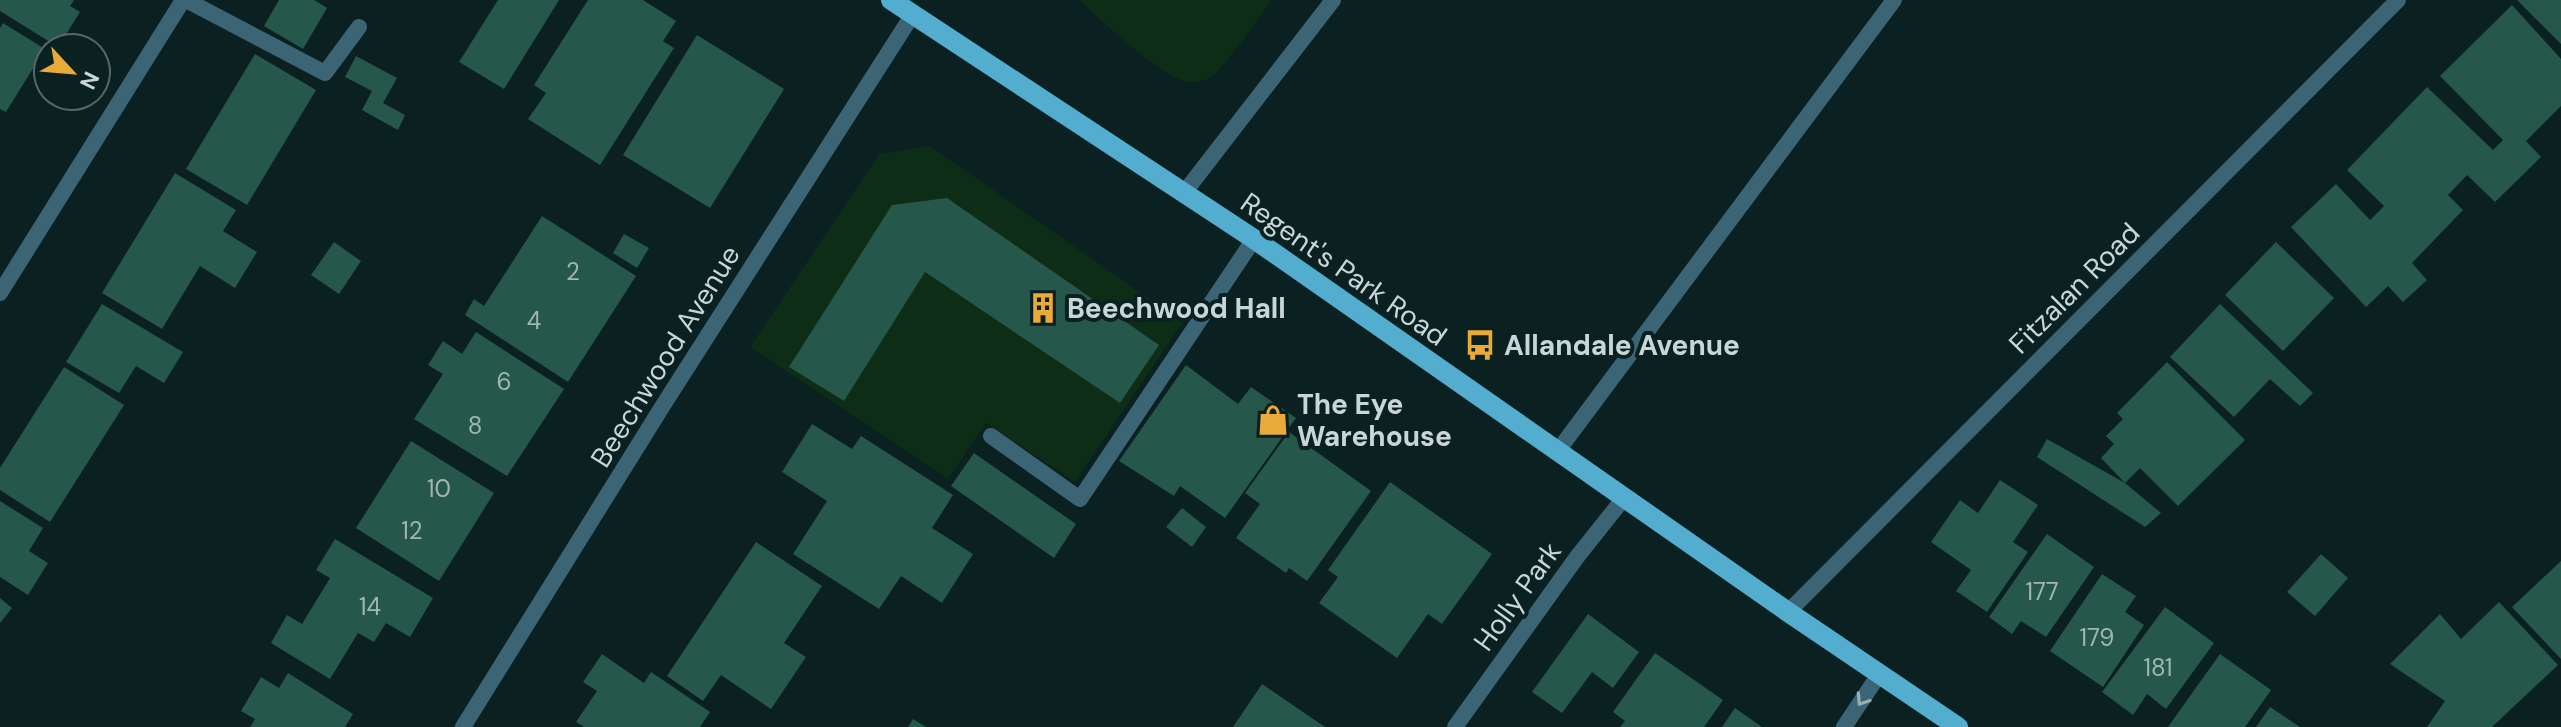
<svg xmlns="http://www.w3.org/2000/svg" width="2561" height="727" font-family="'DM Sans',sans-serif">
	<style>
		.green { fill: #0d2d17 }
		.building { fill: #26574b }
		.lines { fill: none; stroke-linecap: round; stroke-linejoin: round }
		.service { stroke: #3b6474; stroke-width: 16 }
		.minor { stroke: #3b6474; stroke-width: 16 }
		.primary { stroke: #52adcf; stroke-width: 20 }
		.oneway { stroke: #97aeb4 }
		.labels { text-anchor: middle; stroke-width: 8; stroke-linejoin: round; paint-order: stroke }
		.number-label { font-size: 24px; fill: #a0b6b4 }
		.street-label { font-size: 28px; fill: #c9d6d7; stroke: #0a2021 }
		.poi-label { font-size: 28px; font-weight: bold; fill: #c9d6d7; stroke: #0a2021; text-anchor: start }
	</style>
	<rect width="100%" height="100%" fill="#0a2021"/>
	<g class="green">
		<path d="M1080,0H1272C1260,16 1221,75 1205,80C1200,82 1192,83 1187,82C1158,74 1102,22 1080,0Z"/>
		<polygon points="930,146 1183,322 1075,482 986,423 948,479 750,347 879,154"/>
	</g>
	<g class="building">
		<polygon points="0,0 74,0 70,6 80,12 58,47 0,11"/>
		<polygon points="279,0 314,0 327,8 303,49 264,26"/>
		<polygon points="498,0 559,0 504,89 459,62"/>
		<polygon points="588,0 643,0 676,21 663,41 674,48 600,165 528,119 546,93 534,85"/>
		<polygon points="2517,0 2561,0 2561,44"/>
		<polygon points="2512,5 2561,59 2561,106 2526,141 2541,157 2495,202 2467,175 2448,195 2463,210 2412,263 2427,280 2403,302 2388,286 2366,307 2291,227 2336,184 2370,220 2384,206 2347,170 2427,87 2493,150 2503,140 2440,76"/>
		<polygon points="3,23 45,49 6,112 0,109 0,28"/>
		<polygon points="697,35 784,89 710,208 623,155"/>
		<polygon points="255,54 316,90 247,205 186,169"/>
		<polygon points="356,56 397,78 383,103 405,115 398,130 362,110 372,91 345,77"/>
		<polygon points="175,173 236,210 223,231 257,252 235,288 200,266 162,329 102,293"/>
		<polygon points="947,198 1159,345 1120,403 925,272 844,401 789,367 892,205"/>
		<polygon points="542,216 636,276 568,382 465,315 474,299 484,306"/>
		<polygon points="624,234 649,248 637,268 613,253"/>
		<polygon points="334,242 361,261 339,294 311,275"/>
		<polygon points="2276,242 2334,298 2283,351 2225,295"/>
		<polygon points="102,304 183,352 164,383 136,366 119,393 66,362"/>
		<polygon points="2220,304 2313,393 2300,406 2270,379 2234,417 2170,357"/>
		<polygon points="476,332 564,389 507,476 414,419 443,374 428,365 443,341 462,354"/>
		<polygon points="2167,362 2245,440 2178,506 2140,468 2125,483 2101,458 2114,444 2106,436 2123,419 2117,413"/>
		<polygon points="1186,365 1238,404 1251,387 1296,418 1225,518 1180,486 1174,496 1119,461"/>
		<polygon points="64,367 124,405 50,522 0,490 0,468"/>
		<polygon points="812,424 852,449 861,436 953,495 932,528 973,554 942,603 901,576 879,609 793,554 827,501 782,472"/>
		<polygon points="1289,432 1371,491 1307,581 1289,568 1286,573 1236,538 1260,504 1245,493"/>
		<polygon points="2047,439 2125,483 2161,513 2145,527 2037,457"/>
		<polygon points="411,441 494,493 439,581 356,528"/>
		<polygon points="974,453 1076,524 1054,558 951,486"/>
		<polygon points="2000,480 2038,505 2013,542 2028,552 1987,612 1956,591 1971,570 1931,542 1960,500 1978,513"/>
		<polygon points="1390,482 1492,554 1442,624 1428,614 1397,658 1319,603 1338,577 1328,570"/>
		<polygon points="0,501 43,528 29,551 48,563 28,595 0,577"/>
		<polygon points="1182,508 1206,527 1192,547 1166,527"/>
		<polygon points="2047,534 2094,567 2046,637 2021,621 2012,634 1989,617"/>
		<polygon points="335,539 433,598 410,637 386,623 374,642 358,633 330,679 271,643 287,615 302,624 330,578 316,570"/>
		<polygon points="756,542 822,586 784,643 806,657 771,709 721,675 703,701 667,676"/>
		<polygon points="2321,554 2348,578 2315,616 2287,592"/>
		<polygon points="2561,561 2561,659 2512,607"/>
		<polygon points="2102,574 2136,596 2125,612 2144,625 2103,687 2050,651"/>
		<polygon points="0,598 12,608 0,623"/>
		<polygon points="2499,602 2558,665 2492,727 2427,727 2445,701 2390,664 2440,614 2461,639"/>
		<polygon points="2165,607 2214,643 2166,709 2147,694 2133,715 2102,692"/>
		<polygon points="1588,614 1639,652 1613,688 1592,672 1562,713 1532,692"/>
		<polygon points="1655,653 1723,700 1704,727 1620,727 1625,721 1613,712"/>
		<polygon points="602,654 644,683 651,672 710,712 700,727 584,727 576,722 597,691 583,682"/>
		<polygon points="2220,654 2271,690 2245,727 2168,727"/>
		<polygon points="288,673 353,714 345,727 250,727 255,719 241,711 261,677 279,688"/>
		<polygon points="1262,684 1325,727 1233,727"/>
		<polygon points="2270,707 2300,727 2256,727"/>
		<polygon points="1735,708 1762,727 1722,727"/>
		<polygon points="913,719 926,727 908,727"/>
	</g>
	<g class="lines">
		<g class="service">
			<polyline points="186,0 325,73 359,27"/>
			<polyline points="991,436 1080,499 1254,239"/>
			<polyline points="1557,452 1894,0"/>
			<polyline points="1844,727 1880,673"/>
		</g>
		<g class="minor">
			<polyline points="1184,193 1333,0"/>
			<polyline points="0,293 183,0"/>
			<polyline points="1788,612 2398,0"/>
			<polyline points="463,727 662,407 913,14"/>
			<polyline points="1455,727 1577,557 1624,498"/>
		</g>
		<polyline class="primary" points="891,0 1254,239 1788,612 1958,727"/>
	</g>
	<defs><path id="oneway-chevron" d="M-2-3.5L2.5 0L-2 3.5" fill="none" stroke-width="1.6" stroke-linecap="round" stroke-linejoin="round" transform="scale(2)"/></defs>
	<use class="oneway" href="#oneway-chevron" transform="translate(1862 700) rotate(123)"/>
	<defs>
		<symbol id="building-bare" viewBox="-9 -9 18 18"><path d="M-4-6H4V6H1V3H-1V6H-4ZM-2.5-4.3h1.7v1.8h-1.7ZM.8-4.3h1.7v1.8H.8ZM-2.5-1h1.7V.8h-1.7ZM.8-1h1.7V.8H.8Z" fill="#eaaa39" stroke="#0a2021" stroke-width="2.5" paint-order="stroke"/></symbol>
		<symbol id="bus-bare" viewBox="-9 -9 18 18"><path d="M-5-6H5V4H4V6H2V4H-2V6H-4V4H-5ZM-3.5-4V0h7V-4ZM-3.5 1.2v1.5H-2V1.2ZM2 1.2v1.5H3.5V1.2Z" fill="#eaaa39" stroke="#0a2021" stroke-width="2.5" paint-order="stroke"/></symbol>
		<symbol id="shop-bare" viewBox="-9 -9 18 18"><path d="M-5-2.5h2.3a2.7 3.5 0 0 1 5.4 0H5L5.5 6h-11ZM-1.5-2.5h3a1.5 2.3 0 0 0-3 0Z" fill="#eaaa39" stroke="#0a2021" stroke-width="2.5" paint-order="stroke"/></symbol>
	</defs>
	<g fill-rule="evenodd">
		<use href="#building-bare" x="1021" y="286" width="44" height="44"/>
		<use href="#bus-bare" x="1458" y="323" width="44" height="44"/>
		<use href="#shop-bare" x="1251" y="398" width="44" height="44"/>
	</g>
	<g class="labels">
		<g class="number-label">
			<text x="573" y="280">2</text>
			<text x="534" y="329">4</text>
			<text x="504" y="390">6</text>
			<text x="475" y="434">8</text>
			<text x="439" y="497">10</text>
			<text x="412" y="539">12</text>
			<text x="2042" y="600">177</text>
			<text x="370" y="615">14</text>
			<text x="2097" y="646">179</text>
			<text x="2158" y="676">181</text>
		</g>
		<g class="street-label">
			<text transform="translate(1344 269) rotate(35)" y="10">Regent's Park Road</text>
			<text transform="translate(2074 288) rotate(-45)" y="10">Fitzalan Road</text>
			<text transform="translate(665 356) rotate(-58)" y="10">Beechwood Avenue</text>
			<text transform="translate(1517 596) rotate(-54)" y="10">Holly Park</text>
		</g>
		<g class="poi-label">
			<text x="1067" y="318">Beechwood Hall</text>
			<text x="1504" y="355">Allandale Avenue</text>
			<text x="1297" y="414">The Eye<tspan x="1297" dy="32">Warehouse</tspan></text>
		</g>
	</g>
	<g transform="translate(72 72) rotate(116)"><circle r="38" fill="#0a2021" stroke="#56696a" stroke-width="2"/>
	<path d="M0-6L14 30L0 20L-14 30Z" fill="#eaaa39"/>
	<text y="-12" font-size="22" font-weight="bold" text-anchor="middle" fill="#c9d6d7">N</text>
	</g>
</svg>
